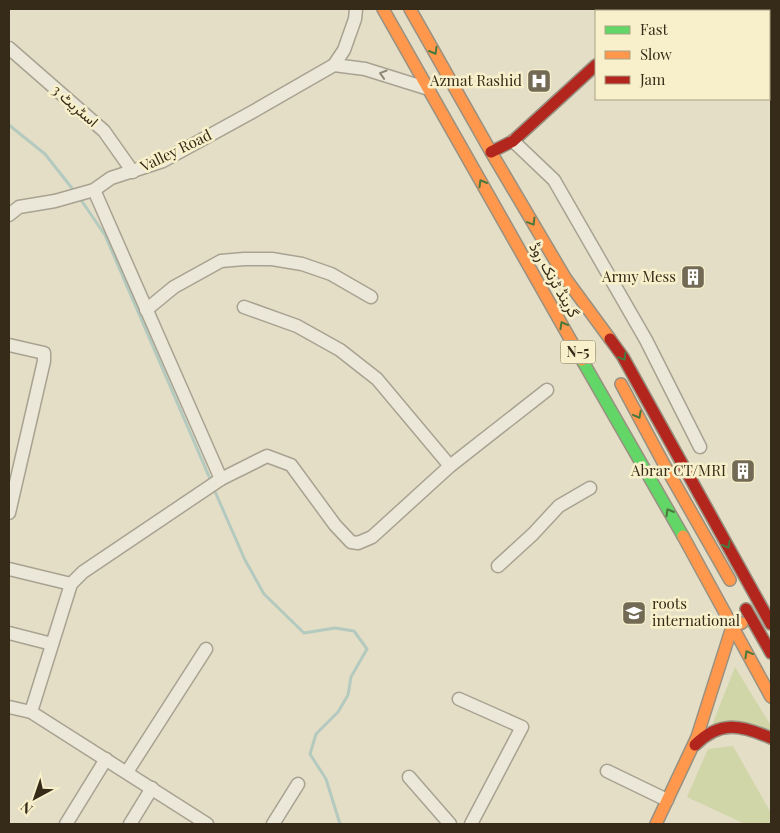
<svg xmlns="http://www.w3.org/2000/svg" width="780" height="833" font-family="'Playfair Display',Vazirmatn,serif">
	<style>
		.green { fill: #d0d6a8 }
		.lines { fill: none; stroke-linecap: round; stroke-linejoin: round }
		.stream { stroke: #b4cabf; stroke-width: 3 }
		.street-casing { stroke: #a8a291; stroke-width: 15 }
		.fast-casing { stroke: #989181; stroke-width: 14 }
		.slow-casing { stroke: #989181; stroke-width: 14 }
		.jam-casing { stroke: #989181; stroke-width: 14 }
		.street { stroke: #ebe7d9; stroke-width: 12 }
		.fast { stroke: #63d668; stroke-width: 11 }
		.slow { stroke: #ff974d; stroke-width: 11 }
		.jam { stroke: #b3261e; stroke-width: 11 }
		.oneway { stroke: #4a783d }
		.oneway2 { stroke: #908979 }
		.labels { text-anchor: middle; stroke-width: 5; stroke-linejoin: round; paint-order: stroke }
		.shield { fill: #f8f0ca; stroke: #70664e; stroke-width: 1 }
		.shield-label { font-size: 14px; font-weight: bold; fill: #362b19 }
		.poi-label { font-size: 15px; fill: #362b19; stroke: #f8f0ca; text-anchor: end }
		.street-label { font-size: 15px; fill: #362b19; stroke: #f8f0ca }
	</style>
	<rect width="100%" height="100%" fill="#e4dec7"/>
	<g class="green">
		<polygon points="735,667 771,726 771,732 712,725"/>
		<polygon points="733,746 771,813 771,824 745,824 687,797 708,749"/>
	</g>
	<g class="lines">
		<g class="stream">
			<polyline points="9,125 45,154 75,192"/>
			<polyline points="79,197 105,235 211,481"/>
			<polyline points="213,487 245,560 264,594 304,633 335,628 354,631 367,649 351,677 348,695 338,712 316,734 310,754 326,779 340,824"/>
		</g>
		<defs>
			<g id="street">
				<polyline points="9,48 104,131 133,172"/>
				<polyline points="334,65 365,69 429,89"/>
				<polyline points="513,141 554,180 646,340 700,447"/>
				<polyline points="94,190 221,479"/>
				<polyline points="9,215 19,207 55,201 94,190 111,178 163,161 254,111 334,65 344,50 355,19 356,9"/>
				<polyline points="244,307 297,326 340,350 377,379 450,466"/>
				<polyline points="146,310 174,287 221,261 244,259 272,259 302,264 331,274 371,297"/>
				<polyline points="9,345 44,353 44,361 9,513"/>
				<polyline points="498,566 533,534 559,506 590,488"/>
				<polyline points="9,569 71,584"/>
				<polyline points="9,633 52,644"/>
				<polyline points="459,699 522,727 471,824"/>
				<polyline points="9,707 31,712 207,824"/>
				<polyline points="31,712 71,584 83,572 221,479 267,456 291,465 335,525 351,542 358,543 372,537 450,466 547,390"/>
				<polyline points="607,771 667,800"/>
				<polyline points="127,772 206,649"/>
				<polyline points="409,777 450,824"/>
				<polyline points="66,824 106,759"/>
				<polyline points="130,824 152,788"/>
				<polyline points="273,824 298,784"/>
			</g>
			<polyline id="fast" points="582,360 683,536"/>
			<g id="slow">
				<polyline points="383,9 582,360"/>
				<polyline points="410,9 491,152 566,279 610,339"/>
				<polyline points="656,11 659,9"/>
				<polyline points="621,384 665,466 730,580"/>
				<polyline points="683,536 771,697"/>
				<polyline points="656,824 697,737 732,627 742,623"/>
			</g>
			<g id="jam">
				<polyline points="750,9 751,11"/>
				<polyline points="769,40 771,44"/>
				<polyline points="491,152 513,141 596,65"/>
				<polyline points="610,339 623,357 771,624"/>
				<polyline points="746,609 771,653"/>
				<path d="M695,745C720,720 741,725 771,738"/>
			</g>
		</defs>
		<use href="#street" class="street-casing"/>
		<use href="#fast" class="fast-casing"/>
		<use href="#slow" class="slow-casing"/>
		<use href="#jam" class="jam-casing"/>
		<use href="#street" class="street"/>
		<use href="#fast" class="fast"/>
		<use href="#slow" class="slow"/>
		<use href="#jam" class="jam"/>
	</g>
	<defs><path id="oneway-chevron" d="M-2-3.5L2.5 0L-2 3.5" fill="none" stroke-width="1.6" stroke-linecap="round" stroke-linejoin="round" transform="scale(1.25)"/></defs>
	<g class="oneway">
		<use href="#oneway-chevron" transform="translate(434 51) rotate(60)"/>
		<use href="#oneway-chevron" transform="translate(482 183) rotate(-120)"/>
		<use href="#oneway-chevron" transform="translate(532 222) rotate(59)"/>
		<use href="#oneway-chevron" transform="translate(563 325) rotate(-120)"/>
		<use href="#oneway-chevron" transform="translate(623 357) rotate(58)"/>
		<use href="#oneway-chevron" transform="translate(638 415) rotate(62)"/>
		<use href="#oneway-chevron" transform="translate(669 512) rotate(-120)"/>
		<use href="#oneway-chevron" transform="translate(727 545) rotate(61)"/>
		<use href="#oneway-chevron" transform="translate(748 654) rotate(-119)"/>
	</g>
	<use class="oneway2" href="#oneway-chevron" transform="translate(383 74) rotate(-163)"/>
	<defs>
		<symbol id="hospital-square" viewBox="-11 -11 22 22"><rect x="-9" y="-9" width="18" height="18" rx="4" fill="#736a56" stroke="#f8f0ca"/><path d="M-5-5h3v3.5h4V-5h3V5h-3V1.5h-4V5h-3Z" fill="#fff"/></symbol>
		<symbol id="building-square" viewBox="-11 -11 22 22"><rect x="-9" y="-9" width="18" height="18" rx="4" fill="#736a56" stroke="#f8f0ca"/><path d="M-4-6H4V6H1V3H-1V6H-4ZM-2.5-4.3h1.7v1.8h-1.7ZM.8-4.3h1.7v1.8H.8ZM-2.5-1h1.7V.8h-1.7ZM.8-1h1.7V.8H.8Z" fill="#fff"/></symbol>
		<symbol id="school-square" viewBox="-11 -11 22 22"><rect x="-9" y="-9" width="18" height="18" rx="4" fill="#736a56" stroke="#f8f0ca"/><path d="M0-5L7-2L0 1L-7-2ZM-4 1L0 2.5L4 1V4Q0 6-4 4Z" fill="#fff"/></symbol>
	</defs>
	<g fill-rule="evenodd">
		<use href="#hospital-square" x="525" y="67" width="28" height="28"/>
		<use href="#building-square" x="679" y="263" width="28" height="28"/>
		<use href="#building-square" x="729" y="457" width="28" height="28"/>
		<use href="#school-square" x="620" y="599" width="28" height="28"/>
	</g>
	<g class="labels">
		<rect class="shield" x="560.5" y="340.5" width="35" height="23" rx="4"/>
		<g class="shield-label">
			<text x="578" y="357">N-5</text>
		</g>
		<g class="poi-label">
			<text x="522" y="86">Azmat Rashid</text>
			<text x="676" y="282">Army Mess</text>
			<text x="726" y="476">Abrar CT/MRI</text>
			<text x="652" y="609" text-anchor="start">roots<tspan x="652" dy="17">international</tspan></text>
		</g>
		<g class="street-label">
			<text transform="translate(75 106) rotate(41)" y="5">اسٹریٹ 3</text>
			<text transform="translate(176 151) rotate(-26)" y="5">Valley Road</text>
			<text transform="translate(554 280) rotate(60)" y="5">گرینڈ ٹرنک روڈ</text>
		</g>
	</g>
	<rect width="780" height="833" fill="none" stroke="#362b19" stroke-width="20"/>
	<rect x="595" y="10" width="175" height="90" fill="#f8f0ca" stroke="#aaa183"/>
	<rect x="605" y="26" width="25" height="8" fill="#63d668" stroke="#aaa183"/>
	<text x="640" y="35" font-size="15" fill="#362b19">Fast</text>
	<rect x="605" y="51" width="25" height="8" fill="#ff974d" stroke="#aaa183"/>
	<text x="640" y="60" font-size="15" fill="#362b19">Slow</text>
	<rect x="605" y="76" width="25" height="8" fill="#b3261e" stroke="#aaa183"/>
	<text x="640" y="85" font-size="15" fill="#362b19">Jam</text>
	<g transform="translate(35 798) rotate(220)" stroke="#f8f0ca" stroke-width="4" paint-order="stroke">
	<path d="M0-4L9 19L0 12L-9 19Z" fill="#362b19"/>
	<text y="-8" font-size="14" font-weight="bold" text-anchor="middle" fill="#362b19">N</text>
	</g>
</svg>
